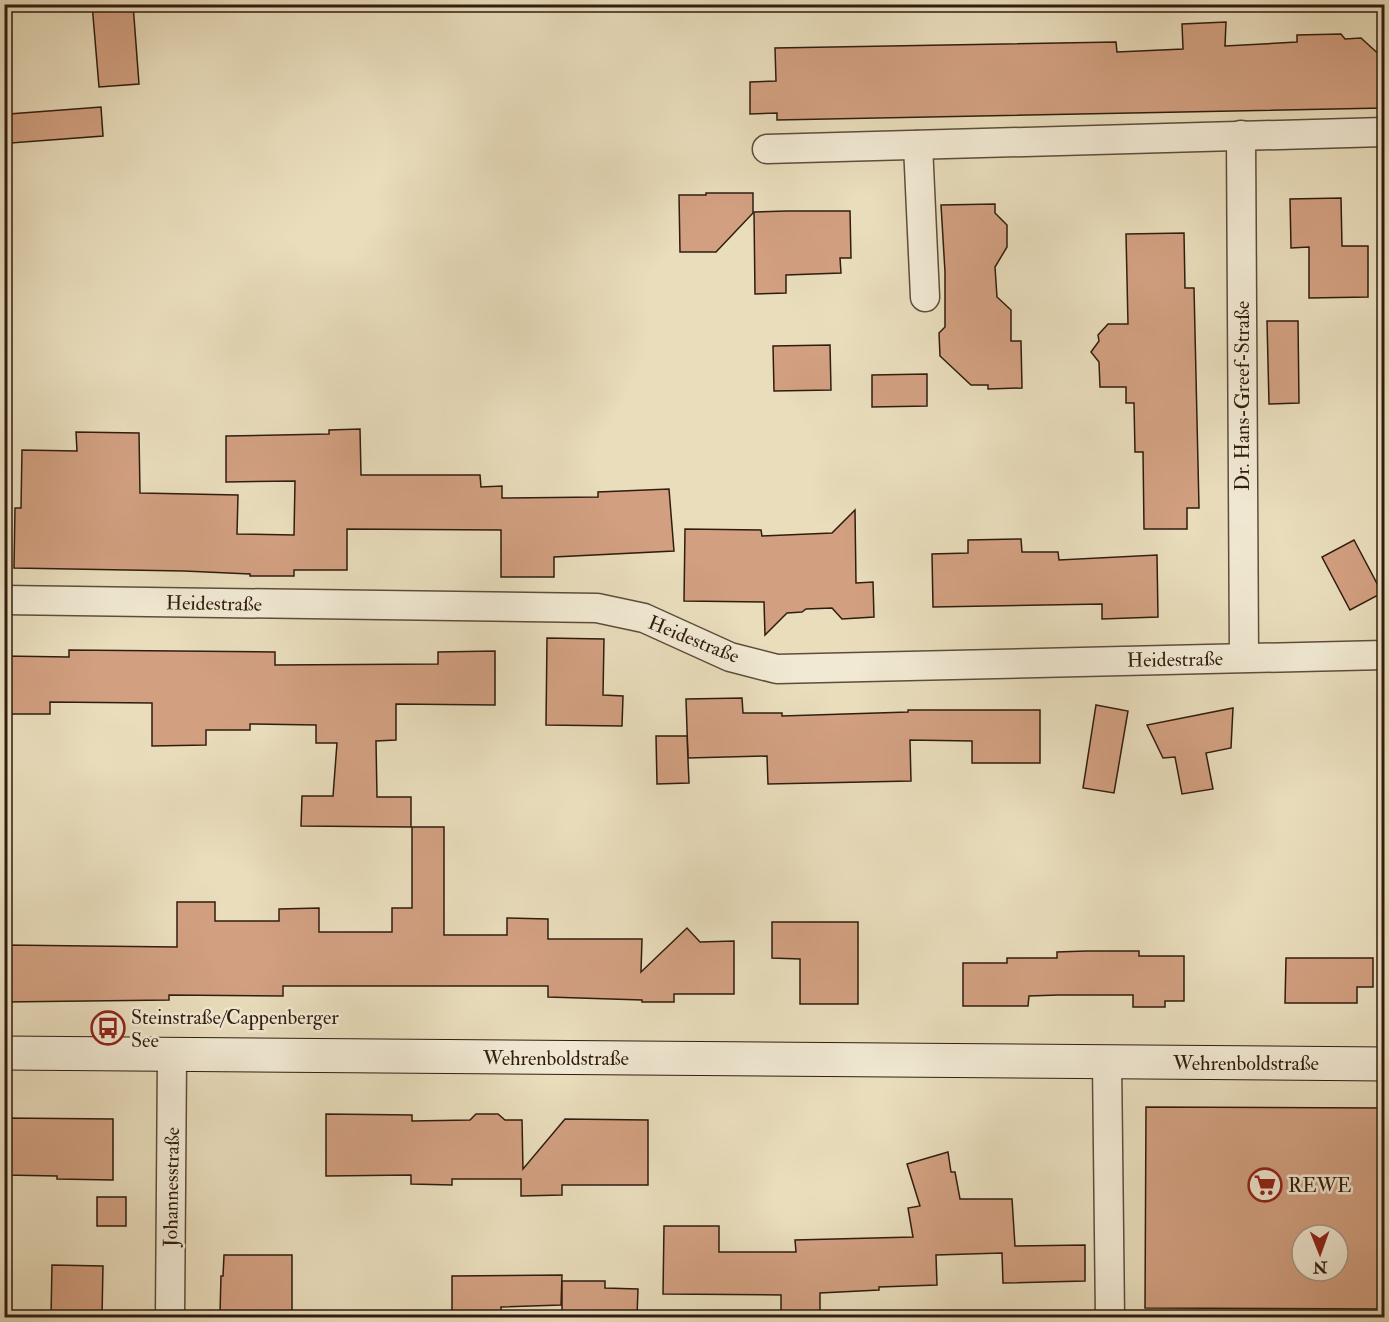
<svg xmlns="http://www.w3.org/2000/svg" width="1389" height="1322" font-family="'IM FELL Double Pica',serif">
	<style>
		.building { fill: #d2a081; stroke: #301d0f; stroke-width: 1.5; fill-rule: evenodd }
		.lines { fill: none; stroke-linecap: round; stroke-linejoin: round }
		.street-casing { stroke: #5e4d3a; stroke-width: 31 }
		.secondary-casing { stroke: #301d0f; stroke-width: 35 }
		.street { stroke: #f1e9d3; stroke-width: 28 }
		.secondary { stroke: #f1e9d3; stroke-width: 33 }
		.labels { text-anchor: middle; stroke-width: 5; stroke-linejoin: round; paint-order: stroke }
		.street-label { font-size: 20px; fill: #301d0f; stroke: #f1e9d3 }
		.poi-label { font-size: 20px; fill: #301d0f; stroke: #f1e9d3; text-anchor: start }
	</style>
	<rect width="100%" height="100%" fill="#e9ddbc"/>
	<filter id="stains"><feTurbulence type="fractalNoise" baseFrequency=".00333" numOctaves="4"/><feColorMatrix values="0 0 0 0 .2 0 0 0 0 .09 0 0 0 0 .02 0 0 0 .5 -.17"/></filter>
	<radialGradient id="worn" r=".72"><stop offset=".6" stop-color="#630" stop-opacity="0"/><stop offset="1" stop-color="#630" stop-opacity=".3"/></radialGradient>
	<g class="building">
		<polygon points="92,4 133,4 139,84 99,87"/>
		<polygon points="1226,22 1225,46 1297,42 1297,35 1341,34 1345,39 1361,38 1383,58 1384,108 777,120 777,113 750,114 750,82 776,81 775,48 1116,42 1117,52 1183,49 1182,24"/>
		<polygon points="101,107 103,136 11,143 9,114"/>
		<polygon points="706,193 753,193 753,213 716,252 680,252 679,195 706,195"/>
		<polygon points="1341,198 1342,246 1368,246 1368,297 1309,298 1309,247 1291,248 1290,199"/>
		<polygon points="995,204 995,213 1007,225 1007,247 995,267 997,297 1011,310 1011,341 1021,341 1022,388 988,389 988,385 971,385 940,356 939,333 945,327 945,272 941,205"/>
		<polygon points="787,211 850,211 851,258 840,258 841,273 786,275 786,293 755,294 754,212"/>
		<polygon points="1184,233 1185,288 1194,288 1199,508 1187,508 1187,529 1144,529 1143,452 1135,452 1134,403 1126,403 1126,387 1100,387 1099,362 1091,352 1099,341 1098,335 1108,324 1128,324 1126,234"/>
		<polygon points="1267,321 1298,321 1299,403 1269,404"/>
		<polygon points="830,345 831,390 774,391 773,346"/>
		<polygon points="927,374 927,406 872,407 872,375"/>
		<polygon points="360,429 361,475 480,475 481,487 502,486 502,498 598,497 598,492 669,489 674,551 554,557 554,577 501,577 501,530 347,529 347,570 294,570 294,576 250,576 250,574 184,571 14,568 15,508 21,508 22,450 77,451 76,432 139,433 140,493 238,495 237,534 294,535 295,481 226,482 226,436 329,434 329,430"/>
		<polygon points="855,510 856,583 873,582 874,617 842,619 832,608 806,609 802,612 787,613 765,635 764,602 684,601 685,529 761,530 762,536 832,533"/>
		<polygon points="1021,539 1022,552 1058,552 1059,560 1157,555 1158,617 1102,619 1102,604 933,607 932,554 968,553 968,540"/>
		<polygon points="1354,540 1382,593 1350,610 1322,557"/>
		<polygon points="547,638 604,639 603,695 623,696 622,726 546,725"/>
		<polygon points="69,650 275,652 275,665 438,664 438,652 495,651 495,705 396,704 396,740 376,741 377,797 411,797 411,827 301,826 302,796 333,796 337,743 316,743 316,725 250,724 250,730 206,730 206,745 152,746 152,703 50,702 50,714 4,714 4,656 69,657"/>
		<polygon points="742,698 743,713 782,713 782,716 908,712 908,710 1040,710 1040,763 972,763 972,741 910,740 911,781 768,784 767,756 688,758 686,699"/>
		<polygon points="1096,705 1128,711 1114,793 1083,788"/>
		<polygon points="1233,708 1231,748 1206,753 1213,789 1182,794 1175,757 1163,758 1147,725"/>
		<polygon points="656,736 687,736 689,783 657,784"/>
		<polygon points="412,827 444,827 444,935 507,935 507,918 548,919 548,939 642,939 641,972 687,928 700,942 734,941 734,994 674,994 674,1002 642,1002 642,1000 548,997 548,986 283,986 283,996 169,995 169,1000 4,1002 4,945 177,947 177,902 215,902 215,921 279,921 279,909 319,908 319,932 392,932 392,908 412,908"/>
		<polygon points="772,922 858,922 858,1004 800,1004 800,959 772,958"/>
		<polygon points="1086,951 1139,951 1139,956 1184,956 1184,1001 1165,1001 1165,1007 1133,1007 1133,995 1058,995 1029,996 1028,1006 963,1006 963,963 1007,963 1007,958 1057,958 1057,952"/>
		<polygon points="1286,958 1373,958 1373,987 1357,987 1357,1003 1285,1003"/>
		<path d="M1146,1107L1381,1108V1135H1384V1309L1145,1308ZM1302,1235H1338V1271H1302Z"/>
		<polygon points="326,1114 412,1115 412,1121 470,1120 476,1114 498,1114 505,1120 522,1120 523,1169 565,1119 648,1120 648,1185 562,1185 562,1195 521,1196 521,1179 452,1179 452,1185 411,1184 411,1175 326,1176"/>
		<polygon points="4,1118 113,1119 113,1180 57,1179 57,1176 4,1175"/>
		<polygon points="948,1152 951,1172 955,1172 960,1199 1012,1199 1015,1246 1085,1245 1085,1281 1003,1283 1002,1253 936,1255 937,1285 879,1287 879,1290 820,1293 820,1313 781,1313 781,1295 663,1294 664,1226 719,1226 719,1252 796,1252 795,1240 913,1237 908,1208 920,1206 907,1164"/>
		<rect x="97" y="1197" width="29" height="29"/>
		<polygon points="224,1255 292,1255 292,1316 265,1316 264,1313 220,1313 221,1276 223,1276"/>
		<polygon points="52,1265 103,1266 102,1317 51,1317"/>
		<polygon points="562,1275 561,1305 501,1307 501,1317 452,1317 452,1276"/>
		<polygon points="562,1281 605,1281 605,1288 638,1289 637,1317 562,1317"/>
	</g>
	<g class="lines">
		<defs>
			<g id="street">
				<polyline points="1241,135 1244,657"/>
				<polyline points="918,145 925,297"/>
				<polyline points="767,149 1384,132"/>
				<polyline points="4,600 597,608 644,618 730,657 777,669 1384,655"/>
				<polyline points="1107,1061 1110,1318"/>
				<polyline points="170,1318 172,1056"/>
			</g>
			<polyline id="secondary" points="4,1053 1384,1064"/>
		</defs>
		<use href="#street" class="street-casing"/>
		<use href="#secondary" class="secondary-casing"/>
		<use href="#street" class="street"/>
		<use href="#secondary" class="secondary"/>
	</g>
	<defs>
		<symbol id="bus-ring" viewBox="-11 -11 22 22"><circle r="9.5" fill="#f1e9d3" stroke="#8f2418" stroke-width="1.5"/><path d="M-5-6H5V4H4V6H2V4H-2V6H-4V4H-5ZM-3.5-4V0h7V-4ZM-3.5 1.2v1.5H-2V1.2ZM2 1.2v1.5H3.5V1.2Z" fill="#8f2418"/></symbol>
		<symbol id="supermarket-ring" viewBox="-11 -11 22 22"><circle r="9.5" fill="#f1e9d3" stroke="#8f2418" stroke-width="1.5"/><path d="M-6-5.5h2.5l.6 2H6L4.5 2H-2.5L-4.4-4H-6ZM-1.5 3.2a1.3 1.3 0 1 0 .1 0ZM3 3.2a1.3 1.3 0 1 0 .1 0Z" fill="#8f2418"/></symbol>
	</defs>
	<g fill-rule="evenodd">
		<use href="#bus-ring" x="89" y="1009" width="38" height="38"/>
		<use href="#supermarket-ring" x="1246" y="1166" width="38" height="38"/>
	</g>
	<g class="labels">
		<g class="street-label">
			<text transform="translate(1242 396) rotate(-90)" y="7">Dr. Hans-Greef-Straße</text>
			<text transform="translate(214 603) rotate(1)" y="7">Heidestraße</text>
			<text transform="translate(694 639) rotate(22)" y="7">Heidestraße</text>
			<text transform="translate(1175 659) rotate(-1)" y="7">Heidestraße</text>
			<text x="556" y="1065">Wehrenboldstraße</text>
			<text x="1246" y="1070">Wehrenboldstraße</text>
			<text transform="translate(171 1187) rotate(-89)" y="7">Johannesstraße</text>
		</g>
		<g class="poi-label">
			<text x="131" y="1024">Steinstraße/Cappenberger<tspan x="131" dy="23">See</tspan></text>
			<text x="1288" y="1192">REWE</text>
		</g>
	</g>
	<rect width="1389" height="1322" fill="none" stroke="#e9ddbc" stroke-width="24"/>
	<rect x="6" y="6" width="1377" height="1310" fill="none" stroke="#301d0f" stroke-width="3"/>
	<rect x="12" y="12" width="1365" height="1298" fill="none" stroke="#301d0f" stroke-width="1.5"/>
	<g transform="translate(1320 1253) rotate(179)"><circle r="28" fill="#f1e9d3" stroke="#a49785" stroke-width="1.5"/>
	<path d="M0-4.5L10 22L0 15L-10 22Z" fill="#8f2418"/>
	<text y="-9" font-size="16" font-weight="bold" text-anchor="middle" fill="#301d0f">N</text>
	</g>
	<rect width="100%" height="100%" filter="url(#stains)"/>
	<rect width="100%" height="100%" fill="url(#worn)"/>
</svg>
